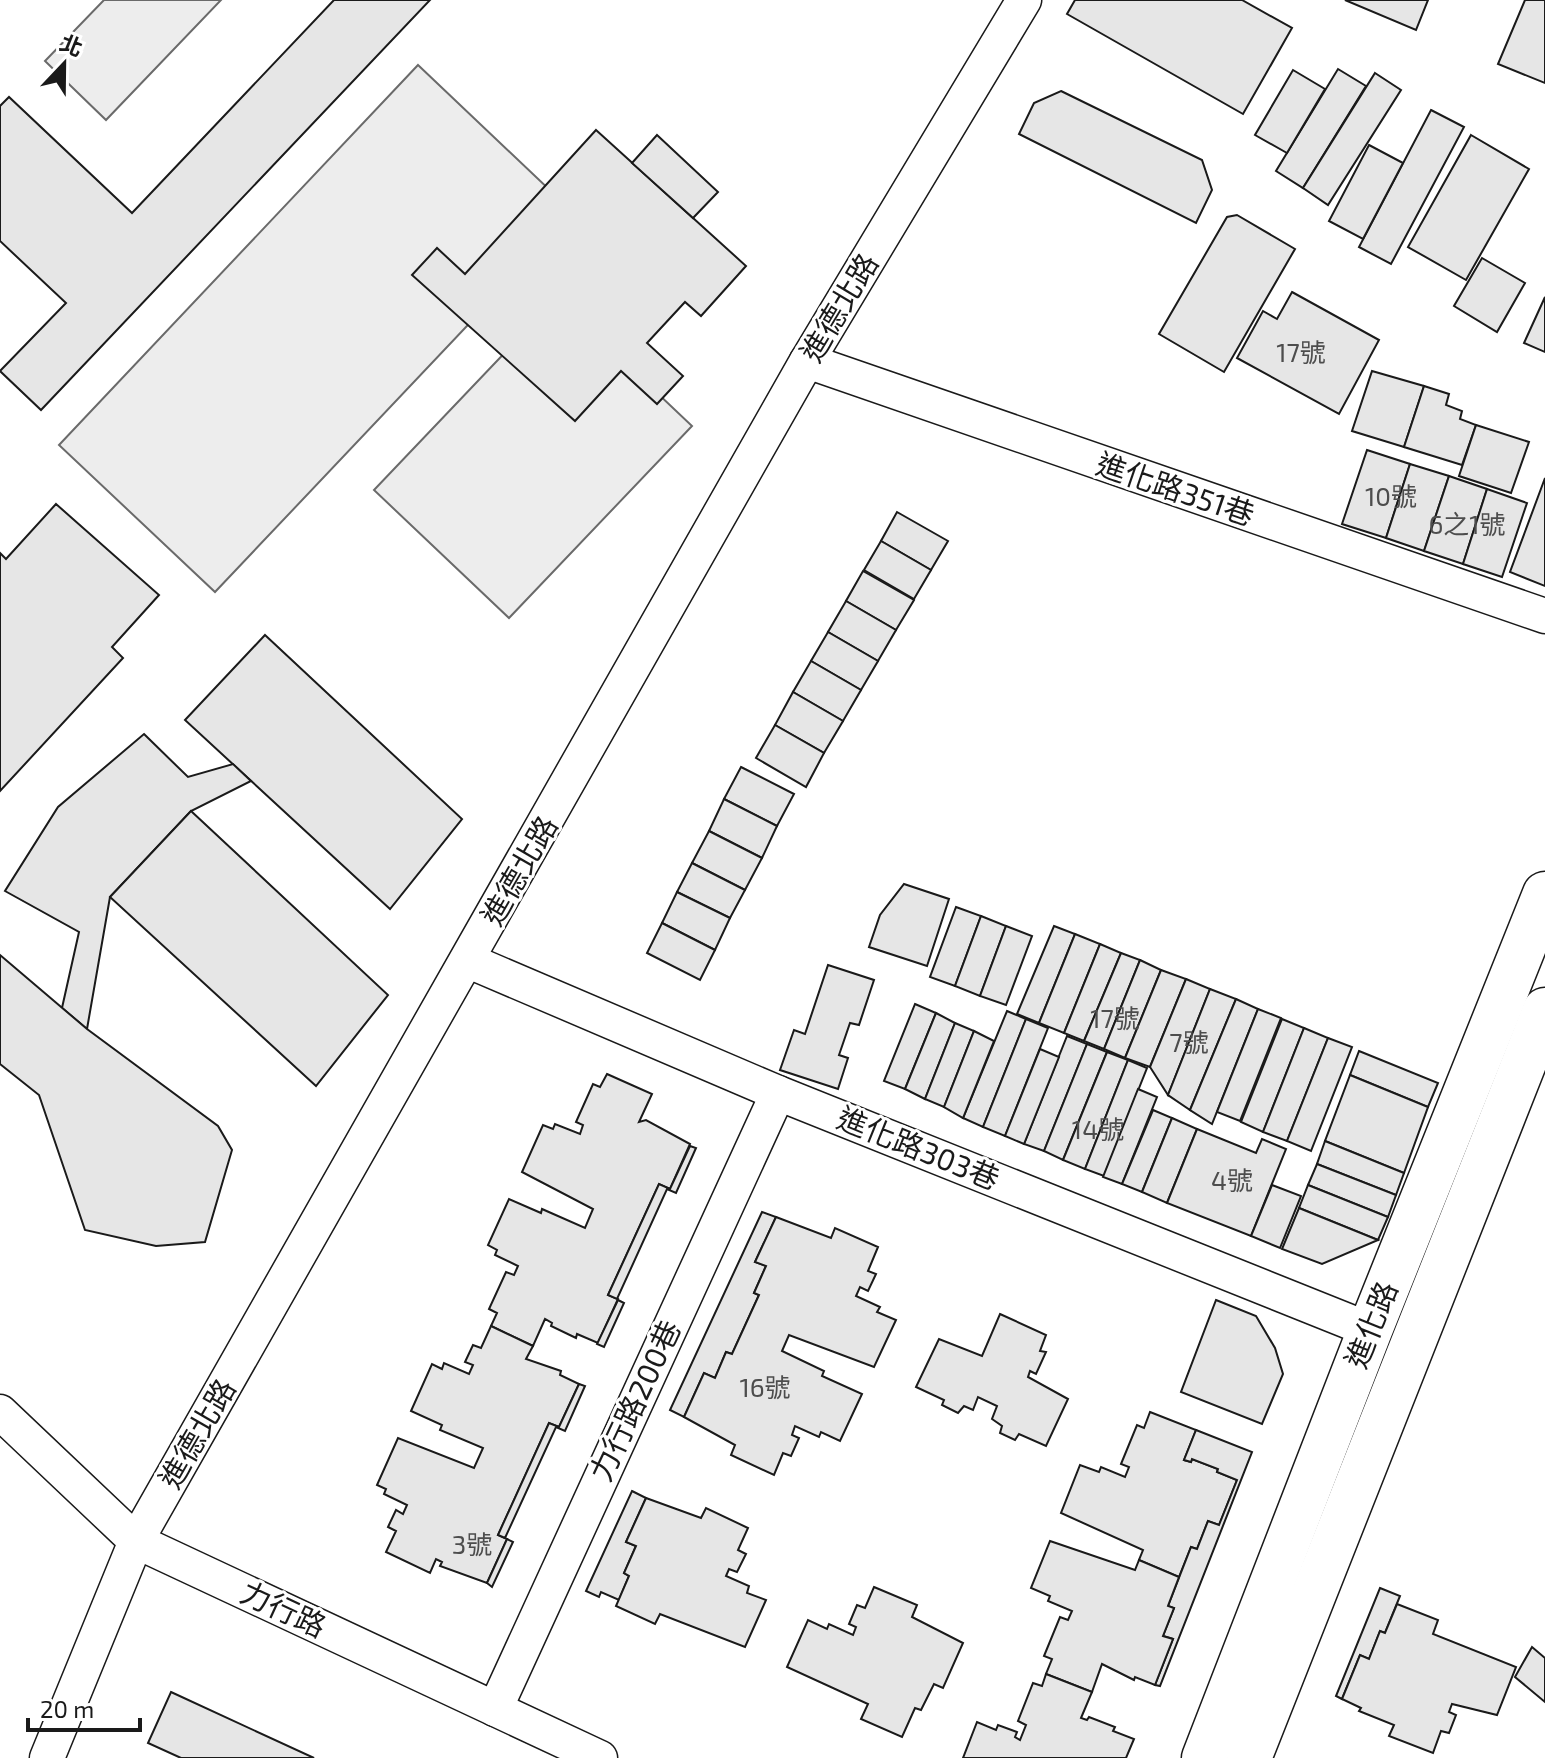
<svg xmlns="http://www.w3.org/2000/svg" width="1545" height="1758" font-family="'Exo 2','Noto Sans TC',sans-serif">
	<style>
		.built { fill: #ededed; stroke: #6a6a6a; stroke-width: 2 }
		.building { fill: #e6e6e6; stroke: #1a1a1a; stroke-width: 2 }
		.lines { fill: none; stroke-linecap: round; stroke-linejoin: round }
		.street-casing { stroke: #1a1a1a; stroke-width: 37 }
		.primary-casing { stroke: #1a1a1a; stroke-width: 47 }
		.street { stroke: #fff; stroke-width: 34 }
		.primary { stroke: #fff; stroke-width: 44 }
		.labels { text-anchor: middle; stroke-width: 6; stroke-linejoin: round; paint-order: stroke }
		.number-label { font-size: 26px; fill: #4d4d4d }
		.street-label { font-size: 30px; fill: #1a1a1a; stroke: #fff }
	</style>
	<rect width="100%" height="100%" fill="#fff"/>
	<g class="built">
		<polygon points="104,0 221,0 106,120 45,61"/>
		<polygon points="418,65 574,213 215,592 59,445"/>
		<polygon points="557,298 692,426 509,618 374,490"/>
	</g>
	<g class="building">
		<polygon points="334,0 430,0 41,410 0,371 66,303 0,241 0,106 9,97 132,213"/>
		<polygon points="1075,0 1242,0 1292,28 1243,114 1067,14"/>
		<polygon points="1345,0 1428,0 1416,30"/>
		<polygon points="1525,0 1545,0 1545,83 1498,64"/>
		<polygon points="1338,69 1366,86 1303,188 1276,171"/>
		<polygon points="1293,70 1325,89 1287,153 1255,135"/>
		<polygon points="1375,73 1401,90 1328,205 1303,188"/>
		<polygon points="1061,91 1202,160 1212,190 1196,223 1019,134 1034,103"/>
		<polygon points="1431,110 1464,127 1391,264 1359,247"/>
		<polygon points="596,130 746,266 701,316 685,302 647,343 683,376 657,404 621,371 575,421 412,275 437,248 465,274"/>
		<polygon points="657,135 718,192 693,218 632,163"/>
		<polygon points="1471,135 1529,169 1466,280 1408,247"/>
		<polygon points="1369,145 1403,163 1363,239 1329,221"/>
		<polygon points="1237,215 1295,249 1224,372 1159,334 1227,217"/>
		<polygon points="1482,258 1525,283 1497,332 1454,306"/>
		<polygon points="1292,292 1379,340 1339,414 1237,358 1263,311 1277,319"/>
		<polygon points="1545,297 1545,352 1524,343"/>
		<polygon points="1372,371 1424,386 1404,447 1352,431"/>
		<polygon points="1424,386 1449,394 1446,405 1462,411 1460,419 1476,425 1462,465 1404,447"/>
		<polygon points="1476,425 1529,442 1511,493 1459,476"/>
		<polygon points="1367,450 1410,464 1386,538 1342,524"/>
		<polygon points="1410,464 1449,476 1424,551 1386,538"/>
		<polygon points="1449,476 1487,489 1463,564 1424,551"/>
		<polygon points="1545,478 1545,586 1510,572"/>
		<polygon points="1487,489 1527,503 1502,577 1463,564"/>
		<polygon points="56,504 159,595 112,647 123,658 0,791 0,553 6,559"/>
		<polygon points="897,512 948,541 931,570 881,541"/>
		<polygon points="881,541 931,570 914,599 864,570"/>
		<polygon points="863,571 914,600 896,630 846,601"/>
		<polygon points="846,601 896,630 878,661 828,632"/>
		<polygon points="828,632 878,661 861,690 811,661"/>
		<polygon points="265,635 462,819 390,909 185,720"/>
		<polygon points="811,661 861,690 843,721 793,692"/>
		<polygon points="793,692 843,721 824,753 775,725"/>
		<polygon points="775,725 824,753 806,787 756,758"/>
		<polygon points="144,734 188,777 233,764 251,781 191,811 110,897 87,1029 62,1008 79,932 5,891 58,807"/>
		<polygon points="741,767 794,794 777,826 724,799"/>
		<polygon points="724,799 777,826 762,858 709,831"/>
		<polygon points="191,811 388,995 316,1086 110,897"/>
		<polygon points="709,831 762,858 745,890 692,863"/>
		<polygon points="692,863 745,890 730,918 677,892"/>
		<polygon points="904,884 949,899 927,966 869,947 880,915"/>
		<polygon points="677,892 730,918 715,950 662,923"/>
		<polygon points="956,907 981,916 955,986 930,977"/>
		<polygon points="981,916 1006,926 980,996 955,986"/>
		<polygon points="662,923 715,950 700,980 647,953"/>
		<polygon points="1006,926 1032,936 1006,1005 980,996"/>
		<polygon points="1054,926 1075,934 1039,1023 1017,1014"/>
		<polygon points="1075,934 1100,944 1064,1033 1039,1023"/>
		<polygon points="1100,944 1121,953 1084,1041 1064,1033"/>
		<polygon points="1121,953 1140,960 1104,1049 1084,1041"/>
		<polygon points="0,955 87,1029 218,1126 232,1150 205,1242 156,1246 85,1230 39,1095 0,1064"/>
		<polygon points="1140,960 1161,970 1125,1058 1104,1049"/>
		<polygon points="828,965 874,980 859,1025 850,1023 839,1055 848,1058 838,1089 780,1070 794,1030 805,1034"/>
		<polygon points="1161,970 1186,979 1150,1067 1125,1058"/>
		<polygon points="1186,979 1210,989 1168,1095 1150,1067"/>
		<polygon points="1210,989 1236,999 1190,1110 1168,1095"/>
		<polygon points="1236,999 1258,1009 1212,1124 1190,1110"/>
		<polygon points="915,1004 936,1013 905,1089 884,1081"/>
		<polygon points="1258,1009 1281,1018 1240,1121 1217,1112"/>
		<polygon points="1007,1011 1026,1019 983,1127 963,1118"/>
		<polygon points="936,1013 955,1023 925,1099 905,1089"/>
		<polygon points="1026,1019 1048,1028 1005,1136 983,1127"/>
		<polygon points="1282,1019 1304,1028 1263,1132 1241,1122"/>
		<polygon points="955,1023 974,1031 944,1107 925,1099"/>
		<polygon points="1304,1028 1328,1038 1287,1141 1263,1132"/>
		<polygon points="974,1031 994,1041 963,1118 944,1107"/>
		<polygon points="1067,1036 1087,1044 1044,1151 1024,1144"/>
		<polygon points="1328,1038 1352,1047 1311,1151 1287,1141"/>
		<polygon points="1087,1044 1107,1052 1063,1160 1044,1151"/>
		<polygon points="1040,1049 1059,1057 1024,1144 1005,1136"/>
		<polygon points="1359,1051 1438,1083 1428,1107 1350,1075"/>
		<polygon points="1107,1052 1128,1060 1085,1169 1063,1160"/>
		<polygon points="1128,1060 1147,1068 1104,1176 1085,1169"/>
		<polygon points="607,1074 652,1094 639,1122 646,1120 690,1144 670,1189 659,1184 608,1295 618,1299 598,1343 577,1334 576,1338 551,1326 552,1323 545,1319 533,1346 491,1326 497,1313 489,1309 506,1272 514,1275 518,1266 495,1255 497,1250 488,1245 509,1199 541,1213 542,1209 585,1228 593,1209 522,1172 543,1125 553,1129 555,1124 580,1134 583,1125 576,1122 593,1084 600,1087"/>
		<polygon points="1350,1075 1428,1107 1404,1173 1325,1141"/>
		<polygon points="1138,1089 1157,1097 1122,1184 1103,1177"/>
		<polygon points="1153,1110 1172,1118 1142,1192 1122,1184"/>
		<polygon points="1172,1118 1197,1129 1167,1203 1142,1192"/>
		<polygon points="1197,1129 1256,1153 1262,1139 1286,1149 1251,1236 1167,1203"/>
		<polygon points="1325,1141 1404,1173 1396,1195 1317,1164"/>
		<polygon points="690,1146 696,1148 676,1193 667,1189 617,1299 608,1295 659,1184 670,1189"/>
		<polygon points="1317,1164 1396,1195 1388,1217 1308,1185"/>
		<polygon points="1272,1185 1301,1196 1280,1248 1251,1236"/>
		<polygon points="1308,1185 1388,1217 1378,1240 1299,1208"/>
		<polygon points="1299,1208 1378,1240 1322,1264 1282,1249"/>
		<polygon points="762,1212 776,1217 755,1262 766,1266 754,1293 759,1295 732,1354 726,1352 715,1378 704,1373 684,1417 670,1410"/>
		<polygon points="776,1217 831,1238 835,1228 878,1247 868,1271 876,1274 868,1291 860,1287 856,1296 880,1307 877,1312 896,1320 874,1367 789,1335 782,1351 824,1371 822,1376 862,1394 840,1441 821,1432 819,1437 795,1426 792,1435 799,1438 791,1456 783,1453 774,1475 731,1455 735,1445 684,1417 704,1373 715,1378 726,1352 732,1354 759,1295 754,1293 766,1266 755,1262"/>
		<polygon points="618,1300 624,1303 604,1347 597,1344"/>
		<polygon points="1216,1300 1256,1316 1275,1348 1283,1374 1262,1424 1181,1392"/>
		<polygon points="1000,1314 1046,1335 1040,1351 1046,1352 1036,1374 1030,1371 1028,1377 1068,1399 1046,1446 1019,1434 1015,1440 1000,1433 1002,1426 992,1419 997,1406 978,1397 973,1410 964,1406 958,1413 942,1405 944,1400 916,1387 939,1339 982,1356"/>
		<polygon points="491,1326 533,1346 526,1359 561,1371 560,1375 579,1384 559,1427 549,1423 498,1535 507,1539 487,1583 440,1566 442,1562 436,1559 430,1573 386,1552 396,1531 388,1527 396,1510 403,1514 407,1505 384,1494 386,1489 377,1485 398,1438 474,1468 483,1448 440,1430 442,1425 411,1411 432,1364 442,1369 444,1363 469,1374 473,1365 465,1362 473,1345 481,1348"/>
		<polygon points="579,1384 585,1386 565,1431 556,1427 505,1538 498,1535 549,1423 559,1427"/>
		<polygon points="1150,1412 1196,1430 1184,1460 1191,1462 1192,1459 1218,1469 1217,1472 1237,1480 1219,1525 1208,1521 1197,1549 1191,1547 1179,1577 1139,1560 1143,1550 1061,1513 1080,1465 1099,1472 1101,1467 1125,1477 1129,1467 1121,1464 1137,1425 1144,1428"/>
		<polygon points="1196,1430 1252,1452 1160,1686 1155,1685 1173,1639 1163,1636 1174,1608 1168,1606 1191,1547 1197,1549 1208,1521 1219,1525 1237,1480 1217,1472 1218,1469 1192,1459 1191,1462 1184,1460"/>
		<polygon points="632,1491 646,1498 626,1542 636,1546 624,1573 629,1576 619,1600 601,1592 599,1597 586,1591"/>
		<polygon points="646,1498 701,1518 706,1508 748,1528 738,1550 746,1554 737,1572 729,1569 726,1576 749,1586 747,1593 766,1600 745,1647 660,1614 655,1624 616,1606 629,1576 624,1573 636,1546 626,1542"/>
		<polygon points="507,1539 513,1542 492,1587 487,1583"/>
		<polygon points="1050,1541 1135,1570 1139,1560 1179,1577 1168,1606 1174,1608 1163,1636 1173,1639 1155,1685 1135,1677 1134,1680 1102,1664 1092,1692 1046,1674 1052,1659 1044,1656 1060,1617 1068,1620 1072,1611 1048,1601 1050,1596 1031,1588"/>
		<polygon points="874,1587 917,1605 912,1617 963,1643 943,1688 934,1684 921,1710 915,1708 902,1737 861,1719 868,1704 787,1667 808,1620 827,1629 829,1624 853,1635 856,1627 849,1624 857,1605 865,1608"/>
		<polygon points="1380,1588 1400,1596 1385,1633 1380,1631 1369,1659 1360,1655 1342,1699 1336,1696"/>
		<polygon points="1397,1604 1438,1620 1433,1634 1516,1667 1497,1715 1452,1704 1449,1712 1456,1715 1449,1733 1441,1731 1433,1753 1389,1736 1394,1725 1359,1711 1361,1708 1342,1699 1360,1655 1369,1659 1380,1631 1385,1633"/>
		<polygon points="1532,1647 1545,1658 1545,1702 1515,1677"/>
		<polygon points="1046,1674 1092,1692 1081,1718 1087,1720 1089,1717 1115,1727 1113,1731 1134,1739 1126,1758 963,1758 977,1722 996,1730 998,1725 1017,1732 1015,1737 1020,1740 1026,1725 1018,1721 1033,1683 1042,1686"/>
		<polygon points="171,1692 314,1758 181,1758 148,1743"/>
	</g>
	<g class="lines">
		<defs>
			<g id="street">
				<polyline points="807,361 1545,616"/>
				<polyline points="469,961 778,1093 1370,1330"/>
				<polyline points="0,1412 136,1541 600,1758"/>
				<polyline points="495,1709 778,1093"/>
				<polyline points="47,1758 136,1541 807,361 1024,0"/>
			</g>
			<g id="primary">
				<polyline points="1204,1758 1370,1330 1545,894"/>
				<polyline points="1249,1758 1545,1010"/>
			</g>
		</defs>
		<use href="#street" class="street-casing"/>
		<use href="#primary" class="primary-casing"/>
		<use href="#street" class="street"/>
		<use href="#primary" class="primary"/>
	</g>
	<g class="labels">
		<g class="number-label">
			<text x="1301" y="362">17號</text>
			<text x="1391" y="506">10號</text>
			<text x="1467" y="534">6之1號</text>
			<text x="1115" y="1028">17號</text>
			<text x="1189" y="1052">7號</text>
			<text x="1098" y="1139">14號</text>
			<text x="1232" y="1190">4號</text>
			<text x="765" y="1397">16號</text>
			<text x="472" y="1554">3號</text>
		</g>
		<g class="street-label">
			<text transform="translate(840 308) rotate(-59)" y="10">進德北路</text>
			<text transform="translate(1175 490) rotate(19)" y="10">進化路351巷</text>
			<text transform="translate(520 871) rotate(-60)" y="10">進德北路</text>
			<text transform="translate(918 1149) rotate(22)" y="10">進化路303巷</text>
			<text transform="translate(1372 1325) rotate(-68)" y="10">進化路</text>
			<text transform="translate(636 1401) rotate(-65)" y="10">力行路200巷</text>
			<text transform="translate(198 1434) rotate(-60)" y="10">進德北路</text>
			<text transform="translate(283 1610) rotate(25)" y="10">力行路</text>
		</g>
	</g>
	<g transform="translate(64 64) rotate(22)" stroke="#ffffff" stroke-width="6" paint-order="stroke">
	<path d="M0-6L14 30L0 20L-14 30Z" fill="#1a1a1a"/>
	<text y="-12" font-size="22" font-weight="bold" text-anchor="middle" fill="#1a1a1a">北</text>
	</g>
	<path d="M28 1718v12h112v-12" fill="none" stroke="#1a1a1a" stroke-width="4"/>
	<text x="40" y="1718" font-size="24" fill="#1a1a1a" stroke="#ffffff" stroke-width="6" paint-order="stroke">20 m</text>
</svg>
